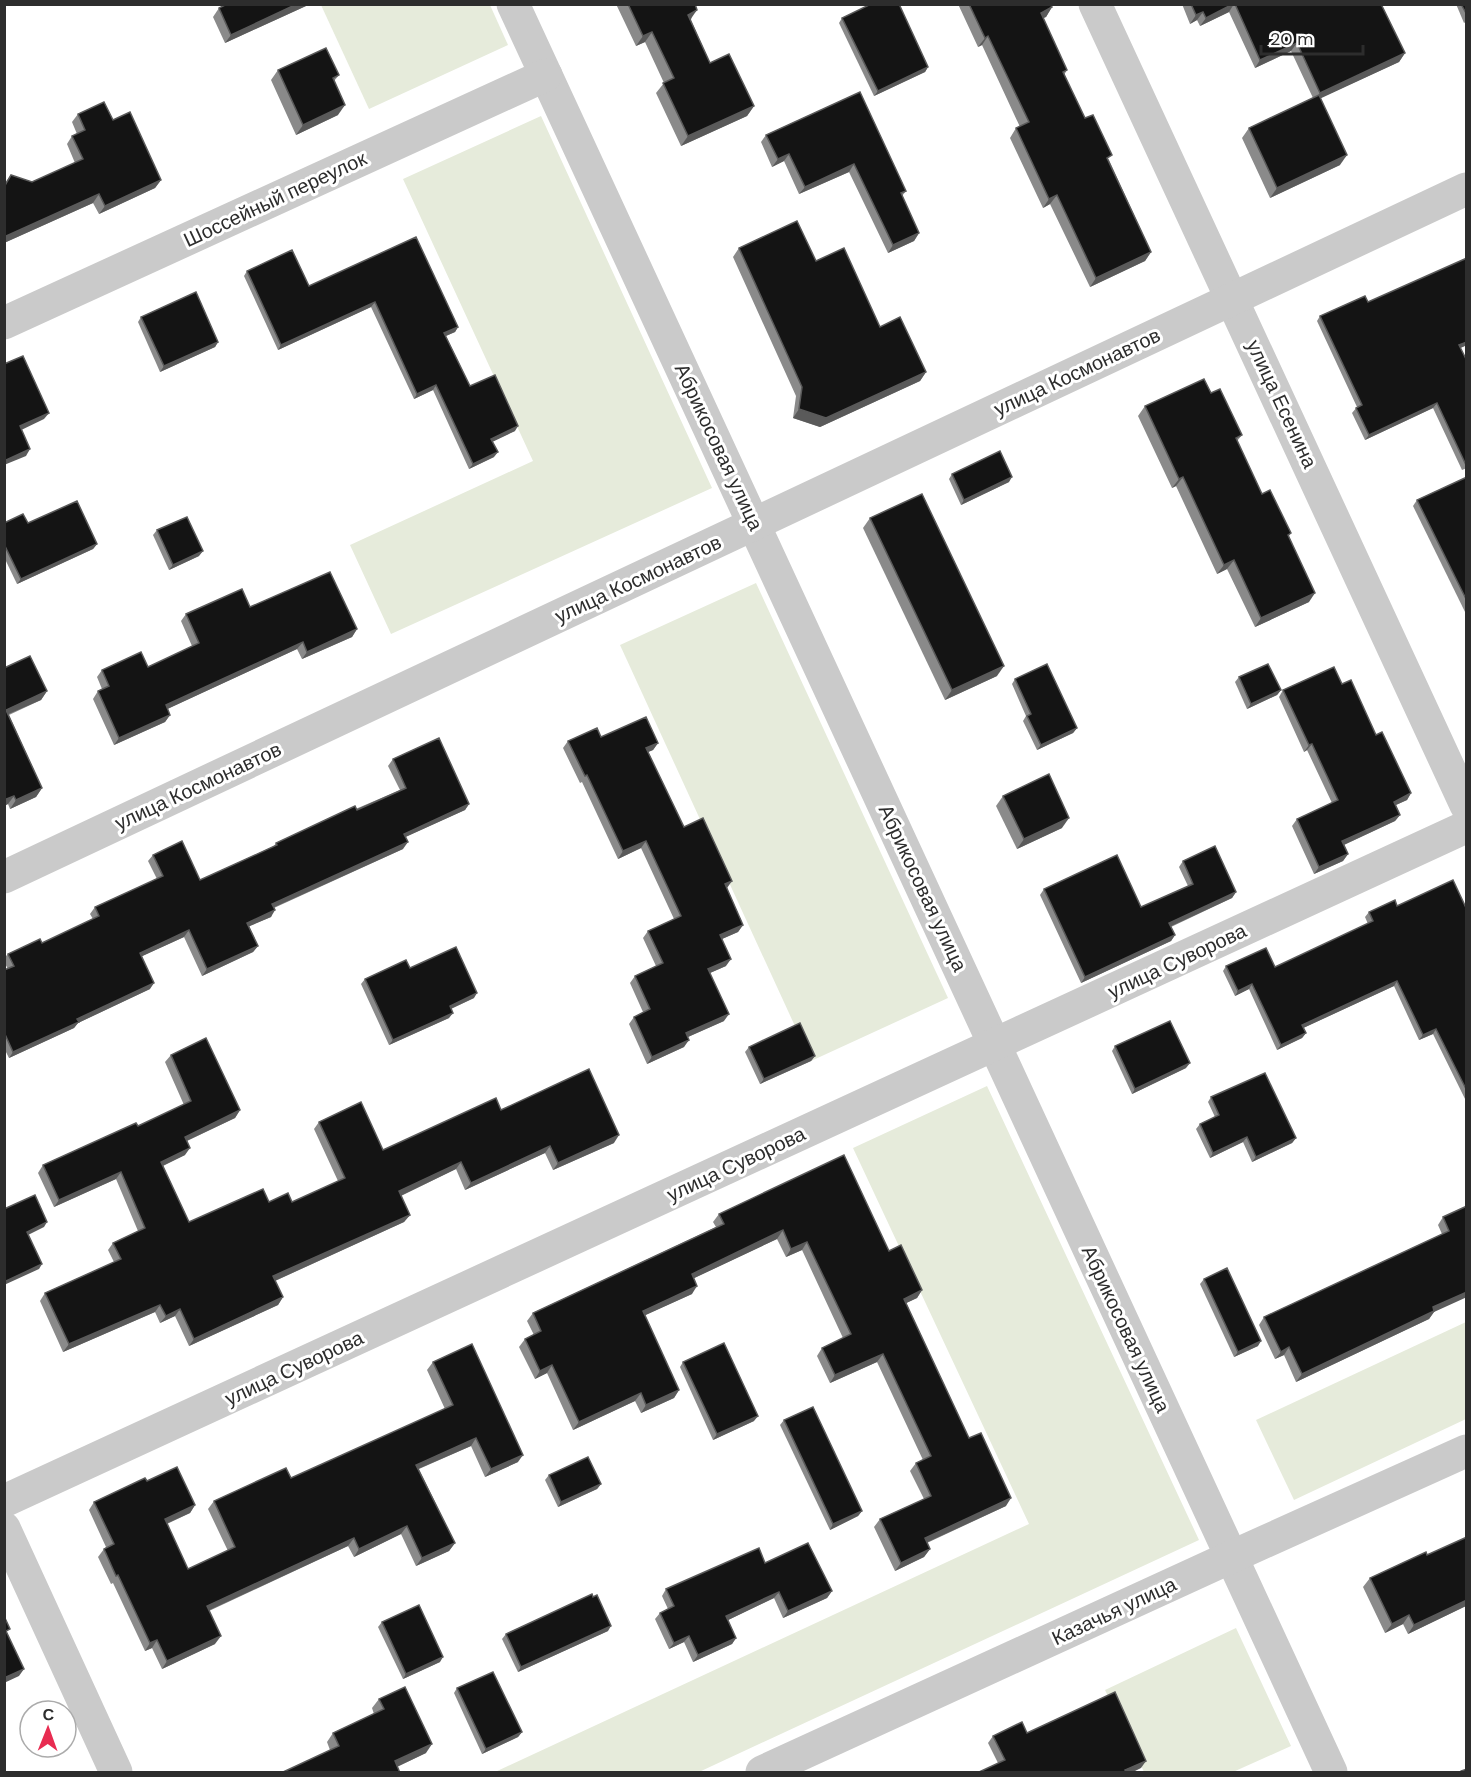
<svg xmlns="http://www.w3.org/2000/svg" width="1471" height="1777" font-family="'DM Sans',sans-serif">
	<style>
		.green { fill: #e6ebdb }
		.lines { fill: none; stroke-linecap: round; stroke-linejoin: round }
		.minor { stroke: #cacaca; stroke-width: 33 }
		.wall { fill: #8a8a8a }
		.shaded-wall { fill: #5a5a5a }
		.building { fill: #141414; stroke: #5a5a5a; stroke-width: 1.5 }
		.labels { text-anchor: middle; stroke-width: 6; stroke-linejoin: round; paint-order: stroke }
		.street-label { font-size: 20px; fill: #2d2d2d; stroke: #fff }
	</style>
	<rect width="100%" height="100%" fill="#fff"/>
	<g class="green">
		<polygon points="321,5 490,5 508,45 369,109"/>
		<polygon points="541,116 712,488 391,634 350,545 533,461 403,179"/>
		<polygon points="756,583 948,998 811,1061 620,645"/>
		<polygon points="987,1086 1199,1540 699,1772 495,1772 1029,1524 853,1148"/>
		<polygon points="1466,1322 1466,1419 1294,1500 1256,1420"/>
		<polygon points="1236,1628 1291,1746 1233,1772 1144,1772 1105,1690"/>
	</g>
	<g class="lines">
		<g class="minor">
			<polyline points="513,4 1331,1772"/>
			<polyline points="1095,4 1466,805"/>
			<polyline points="4,323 546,75"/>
			<polyline points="4,877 1466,189"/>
			<polyline points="4,1501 1466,827"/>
			<polyline points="4,1528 116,1772"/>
			<polyline points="762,1772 1231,1557 1466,1451"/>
		</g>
	</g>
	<g class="wall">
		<polygon points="227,4 307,4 306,6 225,43 213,17 219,8"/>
		<polygon points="616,4 695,4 691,20 710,63 754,106 747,116 681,146 656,93 664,83 645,42 636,46"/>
		<polygon points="958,4 1050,4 1052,7 1046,17 1043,18 1067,70 1064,75 1085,118 1109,160 1151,252 1145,261 1090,287 1050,204 1043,208 1010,138 1016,128 1020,127 982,45 978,47"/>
		<polygon points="1182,4 1381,4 1405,53 1399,62 1320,98 1340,165 1270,198 1242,138 1249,128 1313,98 1291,51 1255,68 1229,12 1200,26 1197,20 1190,24"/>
		<polygon points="1456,4 1467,4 1467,21 1464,23"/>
		<polygon points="842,18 928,67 925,72 874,96 839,23"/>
		<polygon points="278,70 339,75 334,81 338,115 296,135 271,80"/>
		<polygon points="860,92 906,191 902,196 919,233 914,241 888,253 849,172 799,194 784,161 772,167 761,142 766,135"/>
		<polygon points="78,114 113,120 161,180 155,188 99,214 93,203 4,243 4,184 11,175 32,182 75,163 67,144 72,136 77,134 72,122"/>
		<polygon points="416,237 458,327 455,332 446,336 470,386 515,431 493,441 494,457 469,469 433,390 414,399 371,307 278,350 244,276 247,271 309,286"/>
		<polygon points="739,248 816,261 880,327 926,372 920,381 820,427 793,418 796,396 733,257"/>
		<polygon points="1467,258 1467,345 1460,348 1467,361 1467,468 1462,470 1433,408 1365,440 1352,413 1357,407 1317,321 1320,316 1368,302"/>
		<polygon points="141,317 218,342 215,347 160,372 138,322"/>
		<polygon points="1211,393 1242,435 1237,441 1262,494 1291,533 1289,536 1309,602 1255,627 1227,569 1217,574 1176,486 1172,488 1138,416 1145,406"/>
		<polygon points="952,474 1009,482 961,505 949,479"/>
		<polygon points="1467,477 1467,616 1413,506 1417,500"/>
		<polygon points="870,518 997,676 945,700 863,528"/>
		<polygon points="4,523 28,523 97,544 93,549 17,584 4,557"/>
		<polygon points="157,530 199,556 169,570 153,535"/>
		<polygon points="250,607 357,629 352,637 302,659 297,649 167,709 170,715 165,722 114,745 93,699 98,691 102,689 97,677 102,670 148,667 192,646 181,621 186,614"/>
		<polygon points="4,668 47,691 41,700 9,715 42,788 36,797 10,809 8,804 4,806"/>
		<polygon points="1239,677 1281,690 1277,695 1247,709 1235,682"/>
		<polygon points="1015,679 1077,728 1073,733 1037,750 1023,721 1026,716 1012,684"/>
		<polygon points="1342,684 1376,735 1411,793 1407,800 1396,805 1400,815 1395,821 1344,845 1348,854 1343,861 1314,874 1292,826 1297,819 1332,803 1307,750 1304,752 1279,697 1283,690"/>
		<polygon points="568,741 658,743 653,750 648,752 684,827 727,888 743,925 738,932 722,939 726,966 710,973 724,1021 688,1037 684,1047 647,1064 629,1024 634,1017 643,1012 630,983 635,976 656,966 643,938 648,931 674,919 641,848 618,859 582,782 580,783 563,748"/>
		<polygon points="393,759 469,804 465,810 405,837 403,849 274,908 271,917 249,926 258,946 253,952 202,976 184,937 142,956 150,989 78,1023 74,1028 9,1058 4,1048 4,970 8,969 4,962 4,958 8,954 42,943 93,919 90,914 95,907 157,879 148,861 153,855 200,880 274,846 276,843 400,790 388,766"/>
		<polygon points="1003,796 1062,828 1017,849 996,806"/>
		<polygon points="1183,861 1236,892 1232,898 1171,927 1175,935 1171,941 1081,983 1040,895 1044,889 1141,907 1188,886 1179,867"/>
		<polygon points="1397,906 1467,910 1467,1103 1433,1034 1419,1040 1394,986 1303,1028 1306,1033 1302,1038 1277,1050 1249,989 1235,996 1223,971 1226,966 1275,967 1368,924 1365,917 1369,912"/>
		<polygon points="410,968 474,998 451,1009 449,1018 389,1045 361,984 365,979"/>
		<polygon points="1115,1046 1186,1068 1132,1094 1112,1051"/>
		<polygon points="749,1047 815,1056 811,1061 760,1084 745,1052"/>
		<polygon points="171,1055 240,1110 235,1118 187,1141 185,1155 163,1166 189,1222 269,1202 292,1202 338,1181 314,1129 319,1122 383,1150 501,1110 614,1143 553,1170 545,1153 465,1190 456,1169 401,1196 410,1215 404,1222 275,1281 283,1297 278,1305 189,1346 175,1316 160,1323 155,1312 63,1352 40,1301 45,1293 114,1262 108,1250 113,1243 138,1231 116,1179 54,1207 38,1173 43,1165 138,1126 184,1105 165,1062"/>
		<polygon points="1211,1097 1296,1138 1292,1143 1252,1162 1243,1142 1210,1158 1196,1129 1200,1124 1215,1117 1208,1102"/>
		<polygon points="1467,1206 1434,1312 1429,1319 1296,1382 1284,1355 1275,1359 1259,1325 1264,1317 1442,1234 1438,1225 1443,1217"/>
		<polygon points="719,1214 889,1251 922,1290 917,1298 906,1303 969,1438 1006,1506 927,1543 930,1549 924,1557 895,1571 874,1527 880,1519 924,1499 910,1471 916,1463 923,1460 877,1362 830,1383 817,1356 822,1348 843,1338 802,1250 786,1257 777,1239 694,1278 692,1294 645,1315 679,1390 674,1398 641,1413 635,1401 573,1430 547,1373 535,1379 519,1347 525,1339 534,1335 527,1321 533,1313 716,1227 713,1222"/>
		<polygon points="1204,1279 1258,1346 1234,1357 1200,1284"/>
		<polygon points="433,1362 518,1462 485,1477 471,1446 419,1469 455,1543 449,1551 416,1566 401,1534 354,1557 348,1546 209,1611 215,1644 162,1669 152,1648 145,1651 113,1583 111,1584 98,1557 104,1549 106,1547 89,1510 94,1502 147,1481 195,1505 190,1513 167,1524 188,1569 228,1551 208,1509 214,1501 291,1478 445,1409 427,1370"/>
		<polygon points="683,1362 754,1421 713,1440 680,1367"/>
		<polygon points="784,1420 862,1511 858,1516 830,1530 780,1425"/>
		<polygon points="549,1475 601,1484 597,1489 558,1507 545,1480"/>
		<polygon points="1467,1537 1467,1607 1466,1606 1408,1634 1403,1624 1385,1633 1363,1587 1370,1578 1427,1555"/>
		<polygon points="765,1563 832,1591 827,1598 783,1618 774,1598 728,1620 736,1638 732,1644 693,1662 684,1642 669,1649 655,1619 660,1613 668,1609 662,1596 666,1589"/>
		<polygon points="382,1622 440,1662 403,1679 378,1627"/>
		<polygon points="608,1631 518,1672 502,1639 506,1634"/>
		<polygon points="457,1688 522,1732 518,1737 482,1754 454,1693"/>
		<polygon points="379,1699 426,1753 397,1767 330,1750 327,1742 333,1733 374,1714 372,1708"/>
		<polygon points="1027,1733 1141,1768 998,1763 988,1743 993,1736"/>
	</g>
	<g class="shaded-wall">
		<polygon points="297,4 307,4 306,6 225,43 231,35"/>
		<polygon points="1234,4 1229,12 1200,26 1206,18"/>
		<polygon points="1052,7 1046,17 1034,22 1041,13"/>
		<polygon points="697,10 690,20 688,15"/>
		<polygon points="1203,12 1197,20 1190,24 1196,15"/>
		<polygon points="652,32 645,42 636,46 643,36"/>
		<polygon points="988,36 982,45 978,47 985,38"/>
		<polygon points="1297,43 1291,51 1255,68 1260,60"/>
		<polygon points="1405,53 1399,62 1315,101 1320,93"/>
		<polygon points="928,67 925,72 874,96 878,91"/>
		<polygon points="345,105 338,115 296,135 303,125"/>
		<polygon points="754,106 747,116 681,146 688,136"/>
		<polygon points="789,154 784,161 772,167 778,159"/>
		<polygon points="1347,155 1340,165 1270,198 1277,188"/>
		<polygon points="854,164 849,172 799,194 805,187"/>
		<polygon points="161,180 155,188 99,214 105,206"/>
		<polygon points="99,194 93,203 4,243 4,237"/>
		<polygon points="1057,195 1050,204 1043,208 1049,199"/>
		<polygon points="919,233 914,241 888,253 893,245"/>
		<polygon points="1151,252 1145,261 1090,287 1096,278"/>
		<polygon points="375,302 371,307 278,350 281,345"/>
		<polygon points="458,327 455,332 441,338 444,333"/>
		<polygon points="218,342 215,347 160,372 164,366"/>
		<polygon points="1467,342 1467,345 1456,350 1459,345"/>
		<polygon points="926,372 920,381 820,427 793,418 799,409"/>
		<polygon points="436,385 433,390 414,399 417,394"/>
		<polygon points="1437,403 1433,408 1365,440 1369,435"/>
		<polygon points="49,413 44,419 15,433 20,426"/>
		<polygon points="518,426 515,431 488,444 491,439"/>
		<polygon points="30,449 26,456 4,465 4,461"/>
		<polygon points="498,452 494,457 469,469 473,464"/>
		<polygon points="1012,477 1009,482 961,505 964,500"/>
		<polygon points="1183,477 1176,486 1172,488 1179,479"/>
		<polygon points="97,544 93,549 17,584 21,579"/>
		<polygon points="203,551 199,556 169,570 173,565"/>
		<polygon points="1234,560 1227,569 1217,574 1224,565"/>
		<polygon points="1315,593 1309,602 1255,627 1261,618"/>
		<polygon points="357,629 352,637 302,659 307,652"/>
		<polygon points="303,642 297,649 161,712 166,705"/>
		<polygon points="1004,666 997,676 945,700 952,690"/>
		<polygon points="1281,690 1277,695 1247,709 1251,704"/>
		<polygon points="47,691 41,700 4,716 6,710"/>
		<polygon points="170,715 165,722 114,745 119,738"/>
		<polygon points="1077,728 1073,733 1037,750 1041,745"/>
		<polygon points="658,743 653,750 641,755 646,748"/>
		<polygon points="1312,744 1307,750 1304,752 1309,745"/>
		<polygon points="42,788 36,797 10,809 16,800"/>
		<polygon points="1411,793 1407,800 1389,808 1394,802"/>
		<polygon points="14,796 8,804 4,806 4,800"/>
		<polygon points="469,804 465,810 399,840 404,834"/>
		<polygon points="1400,815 1395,821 1337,848 1342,841"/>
		<polygon points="1069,818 1062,828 1017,849 1024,839"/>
		<polygon points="646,841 641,848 618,859 623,851"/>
		<polygon points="408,842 403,849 268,910 272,904"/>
		<polygon points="1348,854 1343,861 1314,874 1319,867"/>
		<polygon points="732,881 727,888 725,884"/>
		<polygon points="1236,892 1232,898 1165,929 1169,923"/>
		<polygon points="275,910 271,917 243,929 247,923"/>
		<polygon points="743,925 738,932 715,942 720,935"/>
		<polygon points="189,930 184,937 136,959 140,953"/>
		<polygon points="1175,935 1171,941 1081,983 1085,977"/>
		<polygon points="258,946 253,952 202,976 207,969"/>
		<polygon points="731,959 726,966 703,976 708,969"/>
		<polygon points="1397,981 1394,986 1299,1030 1302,1025"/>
		<polygon points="154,983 150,989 78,1023 74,1028 9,1058 13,1052 77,1019"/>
		<polygon points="1252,984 1249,989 1235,996 1238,991"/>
		<polygon points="477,993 474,998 446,1011 450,1006"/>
		<polygon points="453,1013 449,1018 389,1045 393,1040"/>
		<polygon points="729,1014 724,1021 681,1040 686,1033"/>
		<polygon points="1436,1029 1433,1034 1419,1040 1423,1035"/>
		<polygon points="1306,1033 1302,1038 1277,1050 1281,1045"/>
		<polygon points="689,1040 684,1047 647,1064 652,1057"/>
		<polygon points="815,1056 811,1061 760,1084 764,1079"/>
		<polygon points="1190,1063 1186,1068 1132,1094 1135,1089"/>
		<polygon points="240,1110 235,1118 180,1144 185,1137"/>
		<polygon points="619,1135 614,1143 553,1170 558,1163"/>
		<polygon points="1247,1137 1243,1142 1210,1158 1213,1153"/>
		<polygon points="1296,1138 1292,1143 1252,1162 1256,1157"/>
		<polygon points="550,1146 545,1153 465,1190 471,1183"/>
		<polygon points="190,1148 185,1155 156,1169 161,1162"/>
		<polygon points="461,1162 456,1169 394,1199 399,1191"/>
		<polygon points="121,1172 116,1179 54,1207 59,1200"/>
		<polygon points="410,1215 404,1222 268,1284 273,1276"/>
		<polygon points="47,1222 44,1227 24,1237 27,1232"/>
		<polygon points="783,1230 777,1239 686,1282 692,1274"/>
		<polygon points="807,1242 802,1250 786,1257 791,1249"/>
		<polygon points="42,1264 39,1269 4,1285 4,1282"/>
		<polygon points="697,1286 692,1294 637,1319 643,1311"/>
		<polygon points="922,1290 917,1298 898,1307 904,1299"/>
		<polygon points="1467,1292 1467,1297 1434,1312 1429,1319 1296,1382 1302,1374 1433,1307"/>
		<polygon points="283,1297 278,1305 189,1346 194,1339"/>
		<polygon points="160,1305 155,1312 63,1352 69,1344"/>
		<polygon points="180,1309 175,1316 160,1323 166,1316"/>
		<polygon points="1261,1341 1258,1346 1234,1357 1238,1352"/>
		<polygon points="1289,1347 1284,1355 1275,1359 1281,1352"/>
		<polygon points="883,1354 877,1362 830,1383 835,1375"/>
		<polygon points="552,1365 547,1373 535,1379 540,1371"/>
		<polygon points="679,1390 674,1398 641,1413 646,1405"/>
		<polygon points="641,1393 635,1401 573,1430 579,1422"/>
		<polygon points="758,1416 754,1421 713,1440 717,1434"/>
		<polygon points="476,1438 471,1446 411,1472 416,1465"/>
		<polygon points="523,1455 518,1462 485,1477 491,1469"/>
		<polygon points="601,1484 597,1489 558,1507 561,1502"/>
		<polygon points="1011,1498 1006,1506 919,1546 925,1538"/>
		<polygon points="195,1505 190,1513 159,1527 165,1519"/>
		<polygon points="862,1511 858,1516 830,1530 833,1524"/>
		<polygon points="407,1526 401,1534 354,1557 359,1549"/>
		<polygon points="354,1538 348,1546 201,1614 207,1606"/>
		<polygon points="455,1543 449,1551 416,1566 422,1558"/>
		<polygon points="930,1549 924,1557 895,1571 901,1563"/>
		<polygon points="832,1591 827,1598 783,1618 788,1611"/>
		<polygon points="779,1592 774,1598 722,1623 726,1616"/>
		<polygon points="1467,1600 1466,1606 1408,1634 1414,1625"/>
		<polygon points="1409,1615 1403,1624 1385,1633 1392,1624"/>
		<polygon points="611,1626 608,1631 518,1672 521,1667"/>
		<polygon points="221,1636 215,1644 162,1669 167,1661"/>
		<polygon points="689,1636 684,1642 669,1649 674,1643"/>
		<polygon points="736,1638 732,1644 693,1662 698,1655"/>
		<polygon points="157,1640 152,1648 145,1651 150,1643"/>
		<polygon points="443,1657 440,1662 403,1679 406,1674"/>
		<polygon points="24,1669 19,1676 4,1683 4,1678"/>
		<polygon points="522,1732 518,1737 482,1754 486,1749"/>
		<polygon points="432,1744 426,1753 388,1771 395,1761"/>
		<polygon points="1146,1761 1141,1768 1131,1773 1124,1773 1125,1770"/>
	</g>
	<g class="building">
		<polygon points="227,4 297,4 231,35 219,8"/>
		<polygon points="628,4 695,4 697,10 688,15 710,63 729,54 754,106 688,136 663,83 674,78 652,32 643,36"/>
		<polygon points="871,4 899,4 928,67 878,91 842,18"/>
		<polygon points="969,4 1050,4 1052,7 1041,13 1067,70 1063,72 1085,118 1093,115 1112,155 1107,158 1151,252 1096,278 1057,195 1049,199 1016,128 1029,122 988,36 985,38"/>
		<polygon points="1191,4 1233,4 1206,18 1203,12 1196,15"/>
		<polygon points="1235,4 1381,4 1405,53 1320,93 1297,43 1260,60"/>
		<polygon points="1461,4 1467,4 1467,15"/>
		<polygon points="326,48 339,75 333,78 345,105 303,125 278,70"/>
		<polygon points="860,92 906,191 901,193 919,233 893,245 854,164 805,187 789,154 778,159 766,135"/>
		<polygon points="1319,95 1347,155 1277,188 1249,128"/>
		<polygon points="104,102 113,120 130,112 161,180 105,206 99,194 4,237 4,187 11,175 32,182 83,159 72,136 85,130 78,114"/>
		<polygon points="797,221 816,261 844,248 880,327 900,317 926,372 826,418 799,409 802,387 739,248"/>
		<polygon points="416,237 458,327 444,333 470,386 495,375 518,426 491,439 498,452 473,464 436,385 417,394 375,302 281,345 247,271 292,250 309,286"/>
		<polygon points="1467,258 1467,342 1459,345 1467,361 1467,465 1466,465 1437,403 1369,435 1356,408 1362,405 1320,316 1365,296 1368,302"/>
		<polygon points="196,292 218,342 164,366 141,317"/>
		<polygon points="23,356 49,413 20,426 30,449 4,461 4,364"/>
		<polygon points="1204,379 1211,393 1220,389 1242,435 1236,438 1262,494 1270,490 1291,533 1288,535 1315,593 1261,618 1234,560 1224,565 1183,477 1179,479 1145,406"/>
		<polygon points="1000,451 1012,477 964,500 952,474"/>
		<polygon points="1467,477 1467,601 1417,500"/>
		<polygon points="922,494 1004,666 952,690 870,518"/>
		<polygon points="77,501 97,544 21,579 4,544 4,523 23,514 28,523"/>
		<polygon points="187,517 203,551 173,565 157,530"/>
		<polygon points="330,572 357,629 307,652 303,642 166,705 170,715 119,738 98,691 109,686 102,670 141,652 148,667 199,643 186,614 242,589 250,607"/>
		<polygon points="30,656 47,691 6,710 42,788 16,800 14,796 4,800 4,668"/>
		<polygon points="1047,664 1077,728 1041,745 1027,716 1031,714 1015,679"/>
		<polygon points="1268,664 1281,690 1251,704 1239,677"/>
		<polygon points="1334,667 1342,684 1351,680 1376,735 1382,732 1411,793 1394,802 1400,815 1342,841 1348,854 1319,867 1297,819 1338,800 1312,744 1309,745 1283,690"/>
		<polygon points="646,717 658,743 646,748 684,827 703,818 732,881 725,884 743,925 720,935 731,959 708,969 729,1014 686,1033 689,1040 652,1057 634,1017 650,1009 635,976 663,963 648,931 681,916 646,841 623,851 587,775 585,776 568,741 597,728 601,737"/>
		<polygon points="439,738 469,804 404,834 408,842 272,904 275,910 247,923 258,946 207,969 189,930 140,953 154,983 77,1019 79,1022 13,1052 4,1032 4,970 14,966 8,954 40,939 42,943 99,916 95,907 163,876 153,855 182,841 200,880 277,845 276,843 355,806 357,810 406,788 393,759"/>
		<polygon points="1049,774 1069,818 1024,839 1003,796"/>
		<polygon points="1215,846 1236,892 1169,923 1175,935 1085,977 1044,889 1117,855 1141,907 1193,884 1183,861"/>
		<polygon points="1453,880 1467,910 1467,1091 1436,1029 1423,1035 1397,981 1302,1025 1306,1033 1281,1045 1252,984 1238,991 1226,966 1266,948 1275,967 1373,921 1369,912 1395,900 1397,906"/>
		<polygon points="456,947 477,993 450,1006 453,1013 393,1040 365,979 406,960 410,968"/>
		<polygon points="1170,1021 1190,1063 1135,1089 1115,1046"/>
		<polygon points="800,1023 815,1056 764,1079 749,1047"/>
		<polygon points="206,1038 240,1110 185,1137 190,1148 161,1162 189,1222 263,1189 269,1202 288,1193 292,1202 345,1178 319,1122 361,1102 383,1150 496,1098 501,1110 589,1069 619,1135 558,1163 550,1146 471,1183 461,1162 399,1191 410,1215 273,1276 283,1297 194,1339 180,1309 166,1316 160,1305 69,1344 45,1293 121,1259 113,1243 145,1228 121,1172 59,1200 43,1165 136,1123 138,1126 191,1101 171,1055"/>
		<polygon points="1265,1073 1296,1138 1256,1157 1247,1137 1213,1153 1200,1124 1219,1115 1211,1097"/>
		<polygon points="844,1155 889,1251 901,1245 922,1290 904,1299 969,1438 981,1433 1011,1498 925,1538 930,1549 901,1563 880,1519 931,1496 916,1463 931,1456 883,1354 835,1375 822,1348 851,1334 807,1242 791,1249 783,1230 692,1274 697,1286 643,1311 679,1390 646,1405 641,1393 579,1422 552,1365 540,1371 525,1339 541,1331 533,1313 724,1224 719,1214"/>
		<polygon points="35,1195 47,1222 27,1232 42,1264 4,1282 4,1209"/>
		<polygon points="1467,1206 1467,1292 1433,1307 1434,1311 1302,1374 1289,1347 1281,1352 1264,1317 1449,1231 1443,1217"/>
		<polygon points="1227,1268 1261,1341 1238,1352 1204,1279"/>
		<polygon points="724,1343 758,1416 717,1434 683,1362"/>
		<polygon points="472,1344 523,1455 491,1469 476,1438 416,1465 455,1543 422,1558 407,1526 359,1549 354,1538 207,1606 221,1636 167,1661 157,1640 150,1643 118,1575 116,1576 104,1549 114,1544 94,1502 145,1478 147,1481 177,1467 195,1505 165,1519 188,1569 235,1547 214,1501 286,1468 291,1478 453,1405 433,1362"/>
		<polygon points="813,1407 862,1511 833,1524 784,1420"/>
		<polygon points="588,1457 601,1484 561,1502 549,1475"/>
		<polygon points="1467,1537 1467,1600 1414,1625 1409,1615 1392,1624 1370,1578 1426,1552 1427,1555"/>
		<polygon points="808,1543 832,1591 788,1611 779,1592 726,1616 736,1638 698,1655 689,1636 674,1643 660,1613 674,1606 666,1589 759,1548 765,1563"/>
		<polygon points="592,1594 593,1597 597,1595 611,1626 521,1667 506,1634"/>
		<polygon points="419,1605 443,1657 406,1674 382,1622"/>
		<polygon points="4,1616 10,1629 6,1631 24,1669 4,1678"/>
		<polygon points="493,1672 522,1732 486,1749 457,1688"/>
		<polygon points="405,1687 432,1744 395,1761 400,1773 281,1773 339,1746 333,1733 384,1709 379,1699"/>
		<polygon points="1115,1692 1146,1761 1125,1770 1127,1773 977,1773 1005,1760 993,1736 1022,1722 1027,1733"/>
		<polygon points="1467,1769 1467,1773 1461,1773 1461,1771"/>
	</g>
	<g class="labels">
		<g class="street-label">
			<text transform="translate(275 199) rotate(-25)" y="7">Шоссейный переулок</text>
			<text transform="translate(1077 372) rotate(-25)" y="7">улица Космонавтов</text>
			<text transform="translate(1282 404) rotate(65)" y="7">улица Есенина</text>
			<text transform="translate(719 447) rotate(65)" y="7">Абрикосовая улица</text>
			<text transform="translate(638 579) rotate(-25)" y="7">улица Космонавтов</text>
			<text transform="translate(198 786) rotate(-25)" y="7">улица Космонавтов</text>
			<text transform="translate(923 888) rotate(65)" y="7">Абрикосовая улица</text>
			<text transform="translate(1177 961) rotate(-25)" y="7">улица Суворова</text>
			<text transform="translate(736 1164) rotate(-25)" y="7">улица Суворова</text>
			<text transform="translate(1126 1329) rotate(65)" y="7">Абрикосовая улица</text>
			<text transform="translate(294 1368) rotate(-25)" y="7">улица Суворова</text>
			<text transform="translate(1114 1611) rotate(-25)" y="7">Казачья улица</text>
		</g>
	</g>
	<rect width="1471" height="1777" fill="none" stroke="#2d2d2d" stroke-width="12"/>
	<g transform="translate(48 1729) rotate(1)"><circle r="28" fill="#ffffff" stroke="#ababab" stroke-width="1.5"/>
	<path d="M0-4.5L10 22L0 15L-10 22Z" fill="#e82c51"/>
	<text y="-9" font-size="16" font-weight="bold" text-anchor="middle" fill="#2d2d2d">С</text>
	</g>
	<path d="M1261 45v9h102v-9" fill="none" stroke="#2d2d2d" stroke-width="3"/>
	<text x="1270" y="45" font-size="18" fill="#2d2d2d" stroke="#ffffff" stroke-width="4.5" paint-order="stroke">20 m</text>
</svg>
